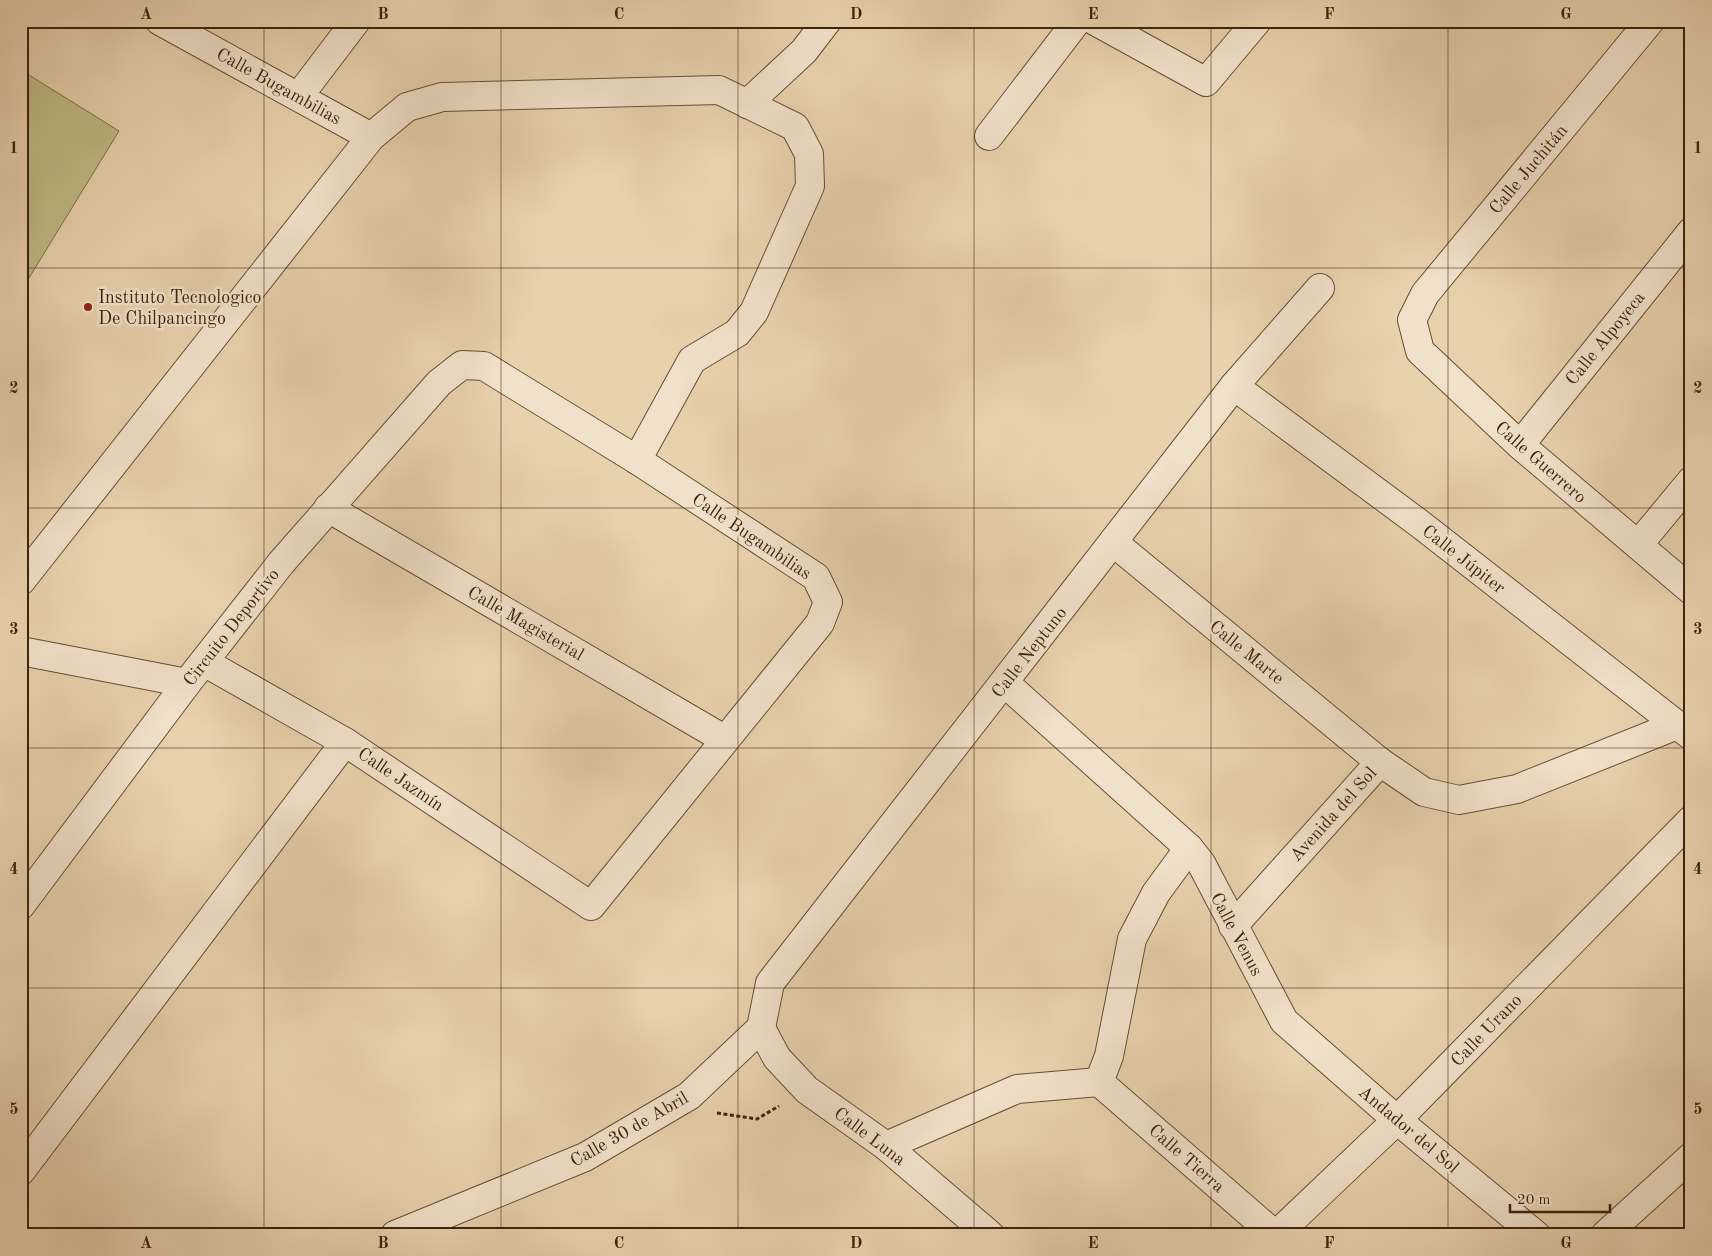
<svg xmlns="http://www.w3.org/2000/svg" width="1712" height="1256" font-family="'Old Standard TT',serif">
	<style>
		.green { fill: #beb984; stroke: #7e6e46 }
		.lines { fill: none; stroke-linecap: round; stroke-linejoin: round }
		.minor-casing { stroke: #694e32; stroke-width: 30 }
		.path { stroke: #3f2309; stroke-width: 3; stroke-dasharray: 4 2.5; stroke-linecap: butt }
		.minor { stroke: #f0e1ca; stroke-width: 28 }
		.grid { fill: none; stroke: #3f2309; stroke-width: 1; stroke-opacity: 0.55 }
		.poi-dot { fill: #8f2418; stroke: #f0e1ca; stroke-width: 2 }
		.labels { text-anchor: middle; stroke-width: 5; stroke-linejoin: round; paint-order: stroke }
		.street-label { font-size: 18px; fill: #3f2309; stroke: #f0e1ca }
		.poi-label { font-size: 18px; fill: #3f2309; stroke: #f0e1ca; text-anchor: start }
		.neatline { fill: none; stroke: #3f2309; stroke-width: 2 }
		.grid-label { font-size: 16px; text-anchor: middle; font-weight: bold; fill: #3f2309 }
	</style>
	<rect width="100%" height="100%" fill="#e8d1ad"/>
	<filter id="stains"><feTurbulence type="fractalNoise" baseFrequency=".004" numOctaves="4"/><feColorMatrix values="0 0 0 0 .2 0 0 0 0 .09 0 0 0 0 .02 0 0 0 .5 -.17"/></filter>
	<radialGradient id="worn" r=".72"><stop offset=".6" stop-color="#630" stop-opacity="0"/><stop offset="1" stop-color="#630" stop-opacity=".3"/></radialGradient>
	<polygon class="green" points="21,70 119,131 21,291"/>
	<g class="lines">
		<defs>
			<g id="minor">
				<polyline points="160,21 371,137"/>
				<polyline points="1095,21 1206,82 1257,21"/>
				<polyline points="1650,21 1425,294 1412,320 1420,351 1520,445 1691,590"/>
				<polyline points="299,96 356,21"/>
				<polyline points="747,104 804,51 827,21"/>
				<polyline points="989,136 1077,21"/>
				<polyline points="1234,386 1420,524 1690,735"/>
				<polyline points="1520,445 1691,232"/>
				<polyline points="328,508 724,739"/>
				<polyline points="1113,542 1380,762 1424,792 1459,800 1517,789 1677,725"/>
				<polyline points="1638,545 1691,481"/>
				<polyline points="21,581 371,137 407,107 442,97 719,90 795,127 809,154 810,186 754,312 737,333 692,360 637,460"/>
				<polyline points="21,651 187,683"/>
				<polyline points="1005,683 1189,848 1201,863 1284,1021 1397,1120 1536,1235"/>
				<polyline points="21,905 187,683 281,563 439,383 462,365 484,366 637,460 816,577 828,602 820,623 591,906 345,742 204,662"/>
				<polyline points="1233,926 1380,762"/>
				<polyline points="761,1028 770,983 1234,386 1320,288"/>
				<polyline points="761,1028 777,1058 807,1090 886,1146 990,1235"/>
				<polyline points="1099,1082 1275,1235"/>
				<polyline points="886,1146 1017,1089 1099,1082 1109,1056 1132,939 1156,893 1189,848"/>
				<polyline points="21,1171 345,742"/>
				<polyline points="395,1235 585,1157 689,1096 761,1028"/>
				<polyline points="1276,1235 1397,1120 1691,820"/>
				<polyline points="1605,1235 1691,1157"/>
			</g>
		</defs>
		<use href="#minor" class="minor-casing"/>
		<polyline class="path" points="717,1113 757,1119 779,1106"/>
		<use href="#minor" class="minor"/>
	</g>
	<path class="grid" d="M264,21V1235M501,21V1235M738,21V1235M974,21V1235M1211,21V1235M1448,21V1235M21,268H1691M21,508H1691M21,748H1691M21,988H1691"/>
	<circle class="poi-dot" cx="88" cy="307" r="5"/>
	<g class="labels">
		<g class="street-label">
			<text transform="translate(279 86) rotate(29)" y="6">Calle Bugambilias</text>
			<text transform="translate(1528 169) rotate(-50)" y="6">Calle Juchitán</text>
			<text transform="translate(1605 338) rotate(-51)" y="6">Calle Alpoyeca</text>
			<text transform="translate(1541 462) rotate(41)" y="6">Calle Guerrero</text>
			<text transform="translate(752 536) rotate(34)" y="6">Calle Bugambilias</text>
			<text transform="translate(1464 559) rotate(38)" y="6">Calle Júpiter</text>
			<text transform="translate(526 623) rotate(30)" y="6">Calle Magisterial</text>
			<text transform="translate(231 627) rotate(-52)" y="6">Circuito Deportivo</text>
			<text transform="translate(1029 652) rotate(-52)" y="6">Calle Neptuno</text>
			<text transform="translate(1247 652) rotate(39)" y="6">Calle Marte</text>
			<text transform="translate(401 779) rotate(34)" y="6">Calle Jazmín</text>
			<text transform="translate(1333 814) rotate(-48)" y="6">Avenida del Sol</text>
			<text transform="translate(1237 934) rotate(62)" y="6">Calle Venus</text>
			<text transform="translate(1486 1030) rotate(-46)" y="6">Calle Urano</text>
			<text transform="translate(629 1129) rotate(-30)" y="6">Calle 30 de Abril</text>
			<text transform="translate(1409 1129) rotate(40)" y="6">Andador del Sol</text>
			<text transform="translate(870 1136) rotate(37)" y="6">Calle Luna</text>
			<text transform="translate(1187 1158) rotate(41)" y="6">Calle Tierra</text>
		</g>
		<g class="poi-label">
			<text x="98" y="303">Instituto Tecnologico<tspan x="98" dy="21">De Chilpancingo</tspan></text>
		</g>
	</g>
	<rect width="1712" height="1256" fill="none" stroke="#e8d1ad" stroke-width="55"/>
	<path d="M1510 1204v8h100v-8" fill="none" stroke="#3f2309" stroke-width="2.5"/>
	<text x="1517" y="1204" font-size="15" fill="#3f2309" stroke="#f0e1ca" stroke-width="4" paint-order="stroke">20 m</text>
	<rect x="28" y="28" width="1656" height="1200" class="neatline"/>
	<g class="grid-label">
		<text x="146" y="19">A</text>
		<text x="383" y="19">B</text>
		<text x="619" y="19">C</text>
		<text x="856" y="19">D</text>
		<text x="1093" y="19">E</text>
		<text x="1329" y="19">F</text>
		<text x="1566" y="19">G</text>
		<text x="14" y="153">1</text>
		<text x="1698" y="153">1</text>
		<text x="14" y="393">2</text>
		<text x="1698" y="393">2</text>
		<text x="14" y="634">3</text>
		<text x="1698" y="634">3</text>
		<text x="14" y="874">4</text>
		<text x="1698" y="874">4</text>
		<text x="14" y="1114">5</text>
		<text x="1698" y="1114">5</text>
		<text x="146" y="1248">A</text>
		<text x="383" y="1248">B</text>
		<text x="619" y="1248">C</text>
		<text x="856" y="1248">D</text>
		<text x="1093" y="1248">E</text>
		<text x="1329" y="1248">F</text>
		<text x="1566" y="1248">G</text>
	</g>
	<rect width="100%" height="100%" filter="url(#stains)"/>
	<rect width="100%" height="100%" fill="url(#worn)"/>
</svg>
